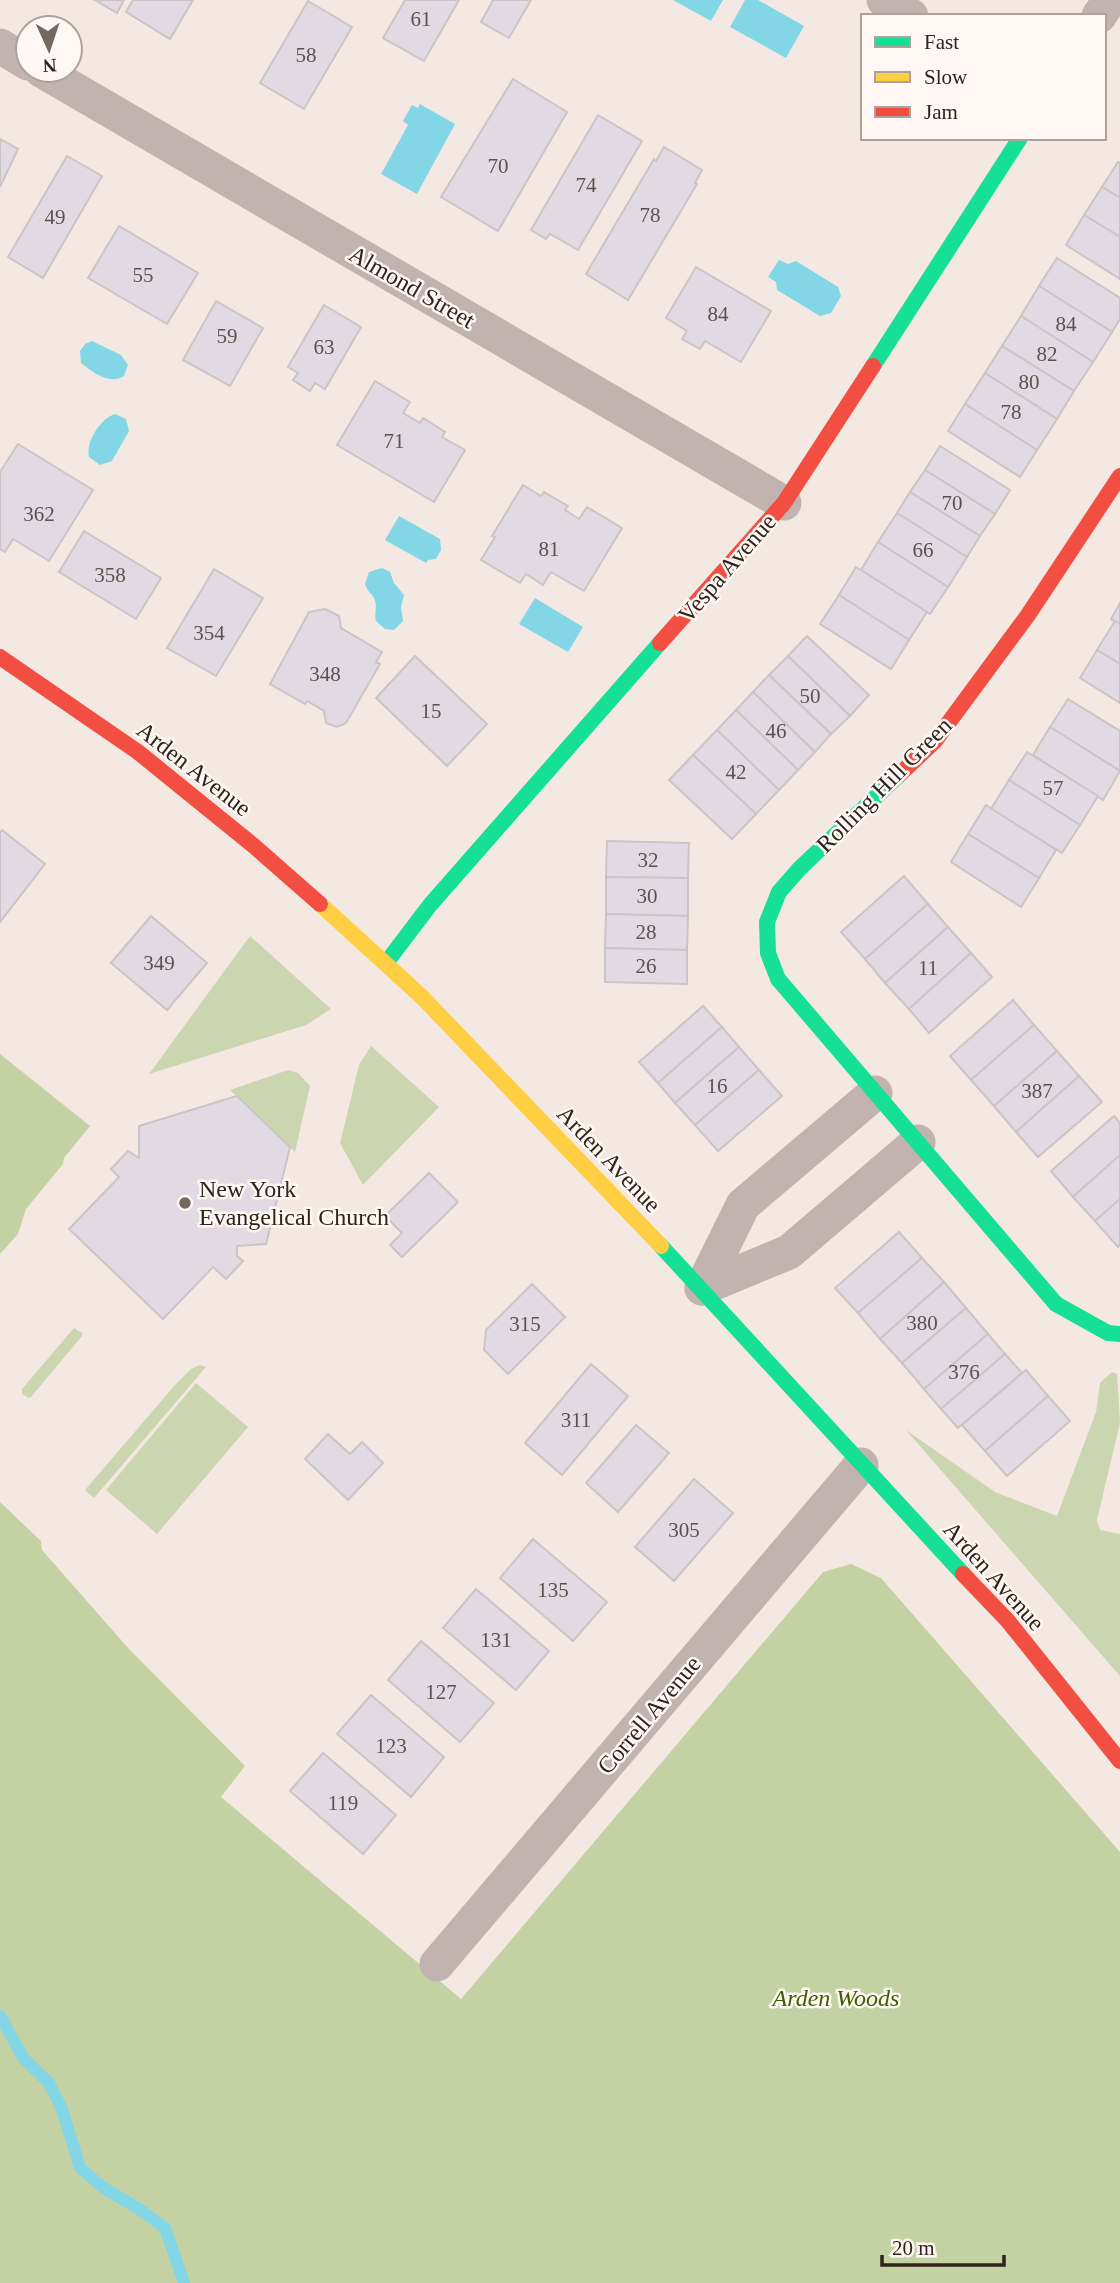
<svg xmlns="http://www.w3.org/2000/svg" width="1120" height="2283" font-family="Georgia,serif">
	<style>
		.green { fill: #cbd5af }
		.forest { fill: #c4d2a3 }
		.water { fill: #83d6e5 }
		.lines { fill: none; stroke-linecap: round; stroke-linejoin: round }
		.stream { stroke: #83d6e5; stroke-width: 12 }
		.building { fill: #e2dae3; stroke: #cac4c6; stroke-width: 2 }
		.street { stroke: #c2b3b1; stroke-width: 35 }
		.fast { stroke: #16e098; stroke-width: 16 }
		.slow { stroke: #ffcf43; stroke-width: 16 }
		.jam { stroke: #f24e42; stroke-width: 16 }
		.poi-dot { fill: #746861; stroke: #fef7f3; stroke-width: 2.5 }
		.labels { text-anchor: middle; stroke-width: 5; stroke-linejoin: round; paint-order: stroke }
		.number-label { font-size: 21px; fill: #5c514e }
		.street-label { font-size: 24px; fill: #2f231c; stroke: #fef7f3 }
		.poi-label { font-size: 24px; fill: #2f231c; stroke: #fef7f3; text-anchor: start }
		.park-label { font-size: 24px; font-style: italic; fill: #3e5c00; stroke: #fef7f3 }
	</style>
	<rect width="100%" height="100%" fill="#f4e9e2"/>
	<g class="green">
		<polygon points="250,936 331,1009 306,1025 149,1074"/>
		<polygon points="371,1046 439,1107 363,1185 340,1143 359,1065"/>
		<polygon points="288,1070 298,1073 310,1086 295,1152 230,1090"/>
		<polygon points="74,1328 82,1333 82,1336 31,1397 29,1398 22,1394 22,1389"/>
		<polygon points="200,1365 206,1367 94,1498 85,1490 175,1385 191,1369"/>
		<polygon points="1112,1372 1117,1374 1120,1423 1097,1520 1100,1530 1120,1534 1120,1676 906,1430 995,1492 1057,1516 1096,1412 1100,1383"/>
		<polygon points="196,1383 248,1427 157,1534 106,1490"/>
	</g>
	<g class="forest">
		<polygon points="0,1054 90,1126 64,1158 63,1164 26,1209 18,1234 0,1254"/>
		<polygon points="0,1502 41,1541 42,1550 129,1649 245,1766 221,1797 461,1999 823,1572 851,1564 881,1578 1120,1852 1120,2283 0,2283"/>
	</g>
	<g class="water">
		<polygon points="673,0 723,0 711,21"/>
		<polygon points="745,0 758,0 804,26 786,58 730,27"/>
		<polygon points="420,104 455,124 417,194 381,174 408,125 403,121 412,105 418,108"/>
		<polygon points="779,260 788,264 796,261 838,287 841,296 831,313 820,316 777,290 776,282 768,277"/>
		<path d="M92,341L121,355L128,365L124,376C109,385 94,373 81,363L80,351L85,344Z"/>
		<path d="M115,414L126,419L129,431L112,461L100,465L89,457C85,442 101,418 115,414Z"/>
		<polygon points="399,516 440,539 441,550 436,559 428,560 426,563 385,540"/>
		<path d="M382,568L390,572L394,583L404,595L401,607L403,621L394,630L385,629L376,621C374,613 378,605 374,598C372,594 367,591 365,584L369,572Z"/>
		<polygon points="535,598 583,627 568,652 519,624"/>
	</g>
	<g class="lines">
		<polyline class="stream" points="0,2016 24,2059 49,2083 62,2109 80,2168 104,2188 142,2211 165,2228 184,2283"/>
	</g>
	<g class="building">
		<polygon points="95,0 124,0 117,13"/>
		<polygon points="133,0 193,0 170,39 126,12"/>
		<polygon points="405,0 459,0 424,61 383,38"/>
		<polygon points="493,0 531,0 509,38 481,22"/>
		<polygon points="308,1 352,27 304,109 260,83"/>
		<polygon points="513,79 567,112 498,231 441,197"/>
		<polygon points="598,115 642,141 578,250 550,234 546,239 531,230"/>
		<polygon points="0,139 18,149 0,187"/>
		<polygon points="664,147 702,170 695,183 697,184 628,300 586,274 654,159 656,161"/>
		<polygon points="67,156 102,176 43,278 8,257"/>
		<polygon points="1118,162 1120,163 1120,198 1102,187"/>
		<polygon points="1102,187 1120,198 1120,237 1084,215"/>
		<polygon points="1084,215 1120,237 1120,279 1066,245"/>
		<polygon points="119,226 198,273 167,324 88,278"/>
		<polygon points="1057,258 1120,298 1120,319 1112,332 1039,286"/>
		<polygon points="696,267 771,311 741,362 705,341 700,349 682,339 687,331 666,318"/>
		<polygon points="1039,286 1112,332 1093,362 1021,316"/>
		<polygon points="216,301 263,328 230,386 183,360"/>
		<polygon points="324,305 361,327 325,389 315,383 310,391 293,380 298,373 288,367"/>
		<polygon points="1021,316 1093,362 1074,391 1002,346"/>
		<polygon points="1002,346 1074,391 1057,419 985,373"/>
		<polygon points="985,373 1057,419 1037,450 965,404"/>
		<polygon points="375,381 410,402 403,413 420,423 423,418 445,432 442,437 465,450 434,502 337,445"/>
		<polygon points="965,404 1037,450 1020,477 948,431"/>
		<polygon points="18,444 93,490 49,561 13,539 5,552 0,549 0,472"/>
		<polygon points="940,446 1010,490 995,514 925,470"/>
		<polygon points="925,470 995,514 980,536 910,492"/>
		<polygon points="523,485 541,496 544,492 568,506 565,510 579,519 587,507 622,528 584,591 551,572 543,585 526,574 520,583 481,560 495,537 492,536"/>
		<polygon points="910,492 980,536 967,557 897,513"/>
		<polygon points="897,513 967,557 948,587 878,542"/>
		<polygon points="84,531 161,578 136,619 59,572"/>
		<polygon points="878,542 948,587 930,614 861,570"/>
		<polygon points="856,567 927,612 909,640 839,595"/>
		<polygon points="214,569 263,598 216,676 167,648"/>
		<polygon points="839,595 909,640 891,669 820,624"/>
		<polygon points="1120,603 1120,624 1111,619"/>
		<polygon points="325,609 339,616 341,628 382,652 376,662 380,664 346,723 337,727 326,723 324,711 307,701 305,704 270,684 309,612"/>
		<polygon points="1115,621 1120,624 1120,664 1097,650"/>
		<polygon points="807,636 869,695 850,716 788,656"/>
		<polygon points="1097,650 1120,664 1120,703 1080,678"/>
		<polygon points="415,656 487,724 447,766 376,698"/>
		<polygon points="788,656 850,716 831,734 769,675"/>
		<polygon points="769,675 831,734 815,752 753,692"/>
		<polygon points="753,692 815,752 798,770 736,710"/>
		<polygon points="1068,699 1120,731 1120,771 1050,727"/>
		<polygon points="736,710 798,770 779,790 717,730"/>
		<polygon points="1050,727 1120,771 1103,800 1033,755"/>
		<polygon points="717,730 779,790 756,814 693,755"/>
		<polygon points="1027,752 1098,796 1080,825 1009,780"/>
		<polygon points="693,755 756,814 732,839 669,780"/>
		<polygon points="1009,780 1080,825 1062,853 991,809"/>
		<polygon points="986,805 1056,850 1039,878 968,834"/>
		<polygon points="2,830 45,864 0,922 0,833"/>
		<polygon points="968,834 1039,878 1021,907 951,862"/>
		<polygon points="607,841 689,843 688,878 606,877"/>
		<polygon points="904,876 928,904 865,959 841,932"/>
		<polygon points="606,877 688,878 688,916 606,914"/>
		<polygon points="928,904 948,927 885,983 865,959"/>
		<polygon points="606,914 688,916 687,950 605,948"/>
		<polygon points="151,916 207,963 167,1010 111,963"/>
		<polygon points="948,927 971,953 909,1009 885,983"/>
		<polygon points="605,948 687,950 687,984 605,982"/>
		<polygon points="971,953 992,977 929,1033 909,1009"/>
		<polygon points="1013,1000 1034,1025 971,1080 950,1056"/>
		<polygon points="703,1006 722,1027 658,1083 639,1062"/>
		<polygon points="1034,1025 1057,1051 994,1106 971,1080"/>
		<polygon points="722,1027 739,1047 675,1103 658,1083"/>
		<polygon points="739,1047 759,1070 695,1125 675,1103"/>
		<polygon points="1057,1051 1079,1076 1016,1132 994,1106"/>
		<polygon points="759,1070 782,1096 718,1151 695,1125"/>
		<polygon points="1079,1076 1102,1102 1038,1157 1016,1132"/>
		<polygon points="237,1096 290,1147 266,1244 237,1246 237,1256 243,1261 226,1279 213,1267 163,1319 69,1229 119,1177 111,1169 128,1151 139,1158 139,1126"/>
		<polygon points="1114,1116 1120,1123 1120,1155 1073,1197 1051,1171"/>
		<polygon points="1120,1155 1120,1199 1095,1221 1073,1197"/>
		<polygon points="429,1173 458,1202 402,1257 390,1245 402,1233 385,1216"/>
		<polygon points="1120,1199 1120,1245 1118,1247 1095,1221"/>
		<polygon points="899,1232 922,1258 858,1313 835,1288"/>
		<polygon points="922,1258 944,1282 880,1339 858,1313"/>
		<polygon points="944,1282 966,1308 902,1363 880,1339"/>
		<polygon points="532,1284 565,1317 508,1374 484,1350 486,1330"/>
		<polygon points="966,1308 988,1334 924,1389 902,1363"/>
		<polygon points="988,1334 1005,1354 941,1409 924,1389"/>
		<polygon points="1005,1354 1022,1373 958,1428 941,1409"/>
		<polygon points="591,1364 628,1396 562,1475 525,1443"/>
		<polygon points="1026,1370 1048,1396 985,1451 962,1425"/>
		<polygon points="1048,1396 1070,1421 1007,1476 985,1451"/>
		<polygon points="636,1425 669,1453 618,1512 586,1483"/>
		<polygon points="328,1434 350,1454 362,1442 383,1463 348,1500 305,1459"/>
		<polygon points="694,1479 733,1513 674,1581 635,1547"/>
		<polygon points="533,1539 607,1602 573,1641 500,1578"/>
		<polygon points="476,1589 549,1651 516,1690 443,1628"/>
		<polygon points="421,1641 494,1703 460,1742 388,1680"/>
		<polygon points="371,1695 444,1757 411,1797 337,1734"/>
		<polygon points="323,1753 396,1815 363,1854 290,1791"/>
	</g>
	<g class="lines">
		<g class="street">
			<polyline points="884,0 911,16"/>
			<polyline points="1099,16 1110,0"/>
			<polyline points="0,46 28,63"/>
			<polyline points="41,70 784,503"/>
			<polyline points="702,1288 743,1205 875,1093"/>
			<polyline points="702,1288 789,1252 918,1142"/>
			<polyline points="437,1964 861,1465"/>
		</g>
		<g class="fast">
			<polyline points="873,366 1020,138"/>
			<polyline points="899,775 800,868 779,892 767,922 768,953 778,979 1056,1304 1108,1333 1120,1334"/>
			<polyline points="386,963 430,905 660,643"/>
			<polyline points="661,1246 963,1574"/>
		</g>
		<polyline class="slow" points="320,904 422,997 661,1246"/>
		<g class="jam">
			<polyline points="660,643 784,503 873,366"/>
			<polyline points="0,657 138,752 254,846 320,904"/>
			<polyline points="899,775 935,741 1028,615 1120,476"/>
			<polyline points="963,1574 1008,1621 1120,1761"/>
		</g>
	</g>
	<circle class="poi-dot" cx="185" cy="1203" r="7"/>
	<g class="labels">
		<g class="number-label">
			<text x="421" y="26">61</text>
			<text x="306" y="62">58</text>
			<text x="498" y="173">70</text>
			<text x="586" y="192">74</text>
			<text x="650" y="222">78</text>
			<text x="55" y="224">49</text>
			<text x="143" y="282">55</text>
			<text x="718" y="321">84</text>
			<text x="1066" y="331">84</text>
			<text x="227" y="343">59</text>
			<text x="324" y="354">63</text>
			<text x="1047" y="361">82</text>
			<text x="1029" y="389">80</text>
			<text x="1011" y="419">78</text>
			<text x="394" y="448">71</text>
			<text x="952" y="510">70</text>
			<text x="39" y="521">362</text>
			<text x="549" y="556">81</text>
			<text x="923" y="557">66</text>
			<text x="110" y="582">358</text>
			<text x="209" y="640">354</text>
			<text x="325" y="681">348</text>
			<text x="810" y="703">50</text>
			<text x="431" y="718">15</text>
			<text x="776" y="738">46</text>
			<text x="736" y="779">42</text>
			<text x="1053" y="795">57</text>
			<text x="648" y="867">32</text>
			<text x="647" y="903">30</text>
			<text x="646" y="939">28</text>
			<text x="159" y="970">349</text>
			<text x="646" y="973">26</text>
			<text x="928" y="975">11</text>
			<text x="717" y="1093">16</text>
			<text x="1037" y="1098">387</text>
			<text x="922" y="1330">380</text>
			<text x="525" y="1331">315</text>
			<text x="964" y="1379">376</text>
			<text x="576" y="1427">311</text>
			<text x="684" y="1537">305</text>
			<text x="553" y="1597">135</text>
			<text x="496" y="1647">131</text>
			<text x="441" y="1699">127</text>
			<text x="391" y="1753">123</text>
			<text x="343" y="1810">119</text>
		</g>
		<g class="street-label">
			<text transform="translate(412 287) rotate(30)" y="8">Almond Street</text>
			<text transform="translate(727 568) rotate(-49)" y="8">Vespa Avenue</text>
			<text transform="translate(194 769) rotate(38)" y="8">Arden Avenue</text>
			<text transform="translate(884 785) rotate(-45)" y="8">Rolling Hill Green</text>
			<text transform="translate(609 1159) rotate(46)" y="8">Arden Avenue</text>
			<text transform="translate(994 1576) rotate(48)" y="8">Arden Avenue</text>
			<text transform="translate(649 1715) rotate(-50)" y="8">Correll Avenue</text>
		</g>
		<g class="poi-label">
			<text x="199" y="1197">New York<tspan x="199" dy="28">Evangelical Church</tspan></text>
		</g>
		<g class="park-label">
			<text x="836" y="2006">Arden Woods</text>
		</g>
	</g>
	<rect x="861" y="14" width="245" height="126" fill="#fef7f3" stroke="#aba29d" stroke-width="2"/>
	<rect x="875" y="37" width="35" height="10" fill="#16e098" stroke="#aba29d" stroke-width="2"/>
	<text x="924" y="49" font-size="21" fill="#2f231c">Fast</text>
	<rect x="875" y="72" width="35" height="10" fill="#ffcf43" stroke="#aba29d" stroke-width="2"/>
	<text x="924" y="84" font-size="21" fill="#2f231c">Slow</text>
	<rect x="875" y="107" width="35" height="10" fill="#f24e42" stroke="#aba29d" stroke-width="2"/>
	<text x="924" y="119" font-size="21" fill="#2f231c">Jam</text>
	<g transform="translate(49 49) rotate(177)"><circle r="33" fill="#fef7f3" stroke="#aba29d" stroke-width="2"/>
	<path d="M0-5L12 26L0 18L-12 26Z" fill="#746861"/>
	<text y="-10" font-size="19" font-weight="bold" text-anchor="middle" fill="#2f231c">N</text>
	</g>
	<path d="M882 2255v10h122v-10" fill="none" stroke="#2f231c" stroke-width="3.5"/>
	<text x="892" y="2255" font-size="21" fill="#2f231c" stroke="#fef7f3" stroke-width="5" paint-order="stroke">20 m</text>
</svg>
